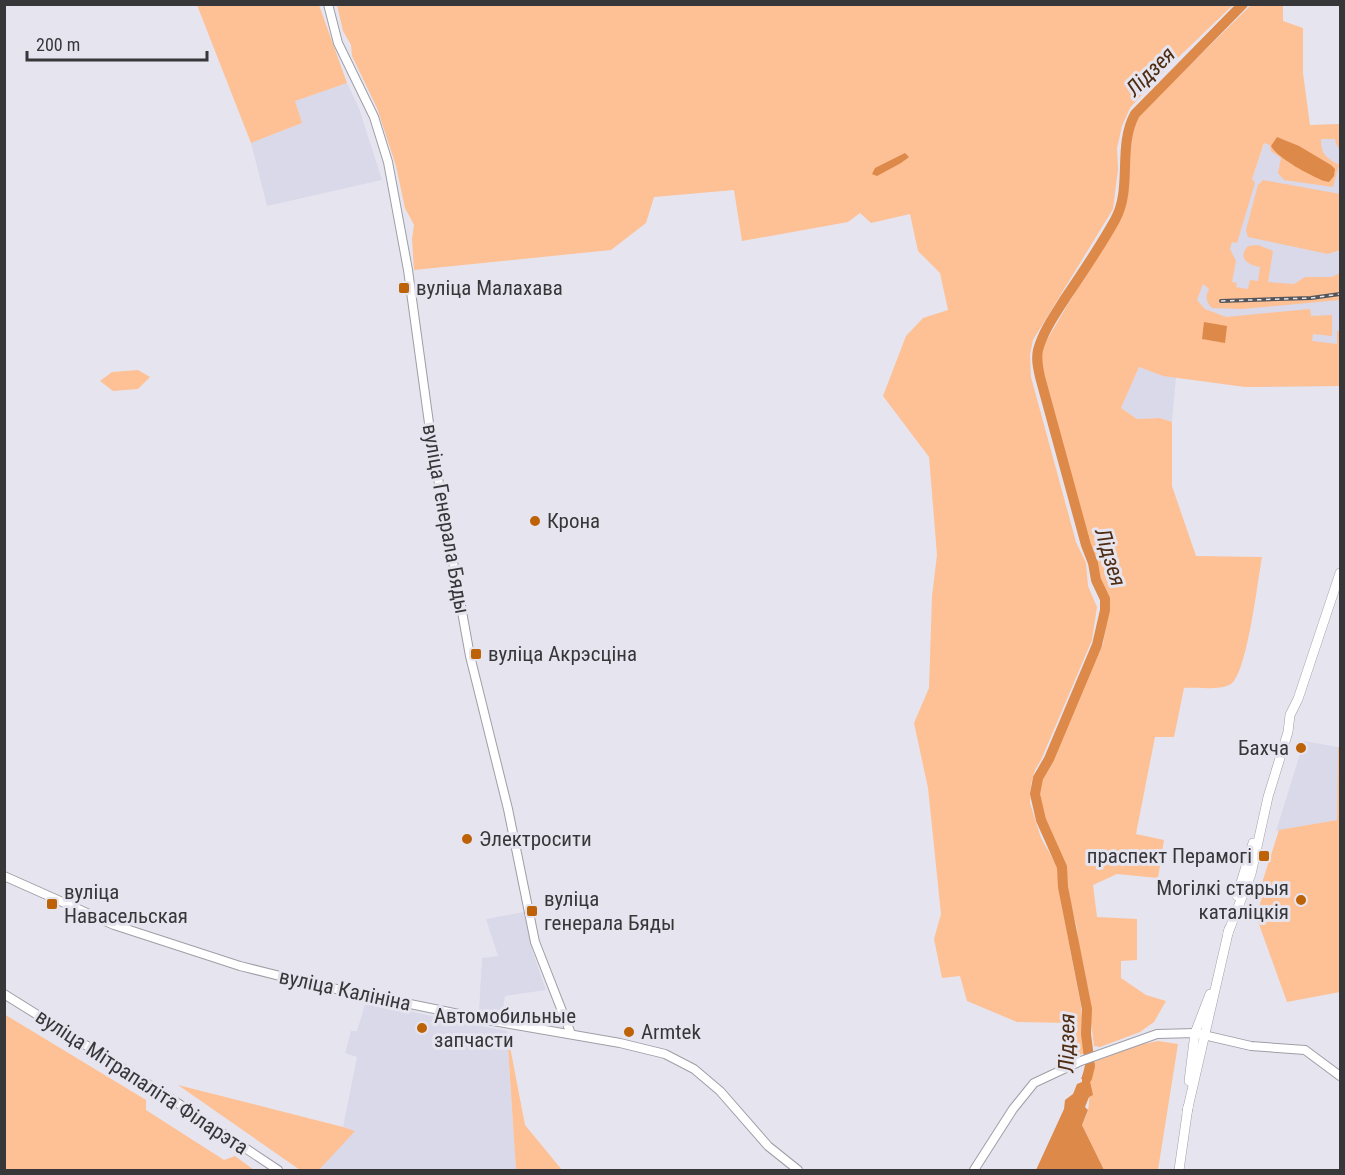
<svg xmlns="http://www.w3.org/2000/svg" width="1345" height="1175" font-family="'Roboto Condensed',sans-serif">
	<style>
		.built { fill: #dad9e9 }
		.green { fill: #fec095 }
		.water { fill: #dd894a }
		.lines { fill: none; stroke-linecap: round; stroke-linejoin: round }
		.river { stroke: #dd894a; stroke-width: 10 }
		.secondary-casing { stroke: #9e9ea7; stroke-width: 10 }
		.primary-casing { stroke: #9e9ea7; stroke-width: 10 }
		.secondary { stroke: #fff; stroke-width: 8 }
		.primary { stroke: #fff; stroke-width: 9 }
		.rail-casing { stroke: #555559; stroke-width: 4 }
		.rail { stroke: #e6e5ef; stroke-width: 1.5; stroke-dasharray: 4.5; stroke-linecap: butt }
		.poi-dot { fill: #bd6207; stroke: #e6e5ef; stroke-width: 2 }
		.labels { text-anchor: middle; stroke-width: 6; stroke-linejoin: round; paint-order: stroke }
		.poi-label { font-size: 21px; fill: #37373a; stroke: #e6e5ef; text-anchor: start }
		.street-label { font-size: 21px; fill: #37373a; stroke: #e6e5ef }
		.water-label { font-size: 22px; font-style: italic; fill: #4f2d13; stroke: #e6e5ef }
	</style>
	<rect width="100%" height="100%" fill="#e6e5ef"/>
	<g class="built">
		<polygon points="347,83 359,108 382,180 267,206 251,143 302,123 294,101"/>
		<polygon points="1340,124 1340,386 1245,387 1183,338 1225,222 1242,208 1270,127"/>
		<polygon points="1139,367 1163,376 1176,377 1172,422 1160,418 1137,419 1121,408"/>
		<polygon points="1304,741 1338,747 1337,820 1276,831"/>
		<polygon points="524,912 533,953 546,990 505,996 502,1014 479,1010 482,958 498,956 486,919"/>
		<polygon points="366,1001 440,1018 507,1031 516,1170 319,1170 354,1131 343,1127 357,1057 345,1053 351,1031 357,1031"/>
	</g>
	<g class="green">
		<polygon points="197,5 319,5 347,83 295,101 302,123 251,143"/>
		<polygon points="337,5 1233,5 1162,73 1130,108 1122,126 1117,148 1118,169 1113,209 1033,340 1030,355 1031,377 1076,542 1086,563 1088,586 1097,607 1092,640 1041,760 1035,770 1031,784 1030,803 1041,838 1057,866 1061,902 1081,1006 1085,1053 1074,1057 1070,1023 1017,1022 967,1001 960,976 942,978 934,939 941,914 928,788 914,723 929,688 932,596 937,555 929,457 883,396 906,336 923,318 948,310 940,273 918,251 910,214 871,223 860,213 848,222 742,241 734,190 654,197 646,223 611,250 414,270 412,239 414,225 405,208 396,166 377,108 352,56 351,45 343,31"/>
		<path d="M1251,5H1283V21L1303,28V73L1310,125L1340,124V150L1336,144L1335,139H1321C1321,155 1326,157 1339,165L1333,187L1284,180L1278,173L1281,158L1271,151L1270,145L1264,143L1252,179L1255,183L1237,243L1232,242L1230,249L1236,261L1232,282L1237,283L1236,287L1248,289L1250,280L1258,281L1260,267C1248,265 1237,258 1248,246L1258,245L1273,251L1268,282L1294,284L1305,277H1332L1340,273V300L1242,309L1212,308C1206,302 1205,297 1209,289L1203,284L1197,300L1205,309L1226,317L1310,309L1311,316L1332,315V336L1313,334L1312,341L1337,344V331H1340V386L1245,387L1163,376L1139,367L1121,408L1137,419L1160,418L1172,422V486L1196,556L1262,557C1258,579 1247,674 1231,684C1218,691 1198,687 1184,688L1174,737H1155L1136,834L1164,840L1158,878L1117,874L1093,885L1097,917L1137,919V960L1121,961V978L1146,995L1166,1001L1154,1022L1140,1032L1100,1047L1094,1046L1089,1004L1080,965L1077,928L1070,901L1064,862L1050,835L1038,801V787L1103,644L1110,602L1101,581L1096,558L1087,538L1043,373L1041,357L1044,345L1123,210L1130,164L1128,148L1132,129L1139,115Z"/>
		<polygon points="1263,180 1340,194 1340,250 1328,254 1248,237 1246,230 1258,185"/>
		<polygon points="138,370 150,377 138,389 113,391 100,381 112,372"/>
		<polygon points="1338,747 1340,747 1340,992 1287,1002 1256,916 1265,888 1262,883 1279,830 1337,820"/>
		<polygon points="4,1014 146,1100 146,1110 224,1160 235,1156 254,1170 5,1170"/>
		<polygon points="507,1031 525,1125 562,1170 516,1170"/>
		<path d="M1158,1041L1178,1044L1158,1170H1104L1082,1125C1084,1120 1087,1115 1088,1110C1092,1095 1083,1074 1096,1061L1138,1045Z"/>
		<polygon points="178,1085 343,1127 355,1131 319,1170 300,1170"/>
	</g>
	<g class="water">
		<path d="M1277,137L1299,146L1331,165L1335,169L1334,176L1329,182L1324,181C1311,176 1277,158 1271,146Z"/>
		<polygon points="905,153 909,157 901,163 877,176 872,174 875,168"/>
		<polygon points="1204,322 1227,326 1225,343 1202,339"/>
		<polygon points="1092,1065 1089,1077 1093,1095 1089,1097 1085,1107 1088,1110 1082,1125 1104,1170 1036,1170 1064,1109 1065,1100 1073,1094 1077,1084 1082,1082 1082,1079 1081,1079 1086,1067"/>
	</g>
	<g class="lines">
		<path class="river" d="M1087,1078L1090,1066L1086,1034L1087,1009L1063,887L1062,867L1041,820L1035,794L1038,778L1049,759L1097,645L1105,610V599L1096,580L1093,563L1086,545L1040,377C1038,368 1036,359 1038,350C1043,331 1056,313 1066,297C1083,272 1100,247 1115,220C1133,187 1117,147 1135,114L1243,4"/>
		<defs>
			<g id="secondary">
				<polyline points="328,4 338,43 374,117 388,162 408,270 432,445 470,656 508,809 535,942 571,1034"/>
				<polyline points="4,876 114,925 240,966 312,984 493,1021 620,1043 665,1054 694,1069 720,1091 768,1146 798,1170"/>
				<polyline points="4,994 164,1094 278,1170"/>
				<polyline points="974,1170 1013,1109 1034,1083 1081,1061 1157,1034 1195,1033 1251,1046 1305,1050 1340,1076"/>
			</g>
			<g id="primary">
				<polyline points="1237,896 1253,843"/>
				<polyline points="1228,933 1251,874 1268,797 1288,732 1290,715 1298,699 1340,573"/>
				<polyline points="1189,1081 1195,1033 1210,994"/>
				<polyline points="1187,1112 1229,929"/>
				<polyline points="1179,1170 1188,1107"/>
			</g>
		</defs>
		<use href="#secondary" class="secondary-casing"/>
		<use href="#primary" class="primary-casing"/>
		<use href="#secondary" class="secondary"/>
		<use href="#primary" class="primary"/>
		<defs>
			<polyline id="rail" points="1221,301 1311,298 1340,294"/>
		</defs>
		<use href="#rail" class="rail-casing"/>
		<use href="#rail" class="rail"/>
	</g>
	<g class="poi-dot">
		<rect x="398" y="282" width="12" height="12" rx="3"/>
		<circle cx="535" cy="521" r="6"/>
		<rect x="470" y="648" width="12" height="12" rx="3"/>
		<circle cx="1301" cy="748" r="6"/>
		<circle cx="467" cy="839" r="6"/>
		<rect x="1258" y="850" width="12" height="12" rx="3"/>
		<circle cx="1301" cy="900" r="6"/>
		<rect x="46" y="898" width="12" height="12" rx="3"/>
		<rect x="526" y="905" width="12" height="12" rx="3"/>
		<circle cx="422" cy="1028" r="6"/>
		<circle cx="629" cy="1032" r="6"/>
	</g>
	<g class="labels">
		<g class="poi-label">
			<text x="416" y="295">вуліца Малахава</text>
			<text x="547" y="528">Крона</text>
			<text x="488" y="661">вуліца Акрэсціна</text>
			<text x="1289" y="755" text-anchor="end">Бахча</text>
			<text x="479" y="846">Электросити</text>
			<text x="1252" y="863" text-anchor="end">праспект Перамогі</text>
			<text x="1289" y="895" text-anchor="end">Могілкі старыя<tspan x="1289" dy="24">каталіцкія</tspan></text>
			<text x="64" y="899">вуліца<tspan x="64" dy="24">Навасельская</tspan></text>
			<text x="544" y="906">вуліца<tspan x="544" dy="24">генерала Бяды</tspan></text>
			<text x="434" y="1023">Автомобильные<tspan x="434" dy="24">запчасти</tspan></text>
			<text x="641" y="1039">Armtek</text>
		</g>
		<g class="street-label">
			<text transform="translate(446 519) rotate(80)" y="7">вуліца Генерала Бяды</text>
			<text transform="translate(345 990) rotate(12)" y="7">вуліца Калініна</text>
			<text transform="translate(142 1082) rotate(33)" y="7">вуліца Мітрапаліта Філарэта</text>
		</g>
		<g class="water-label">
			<text transform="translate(1150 71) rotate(-45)" y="8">Лідзея</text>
			<text transform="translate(1111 557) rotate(73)" y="8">Лідзея</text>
			<text transform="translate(1066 1043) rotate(-89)" y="8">Лідзея</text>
		</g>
	</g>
	<rect width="1345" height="1175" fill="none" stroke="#37373a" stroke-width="12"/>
	<path d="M27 51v9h180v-9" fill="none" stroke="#37373a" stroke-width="3"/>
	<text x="36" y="51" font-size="18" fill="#37373a" stroke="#e6e5ef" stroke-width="4.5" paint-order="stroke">200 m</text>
</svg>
